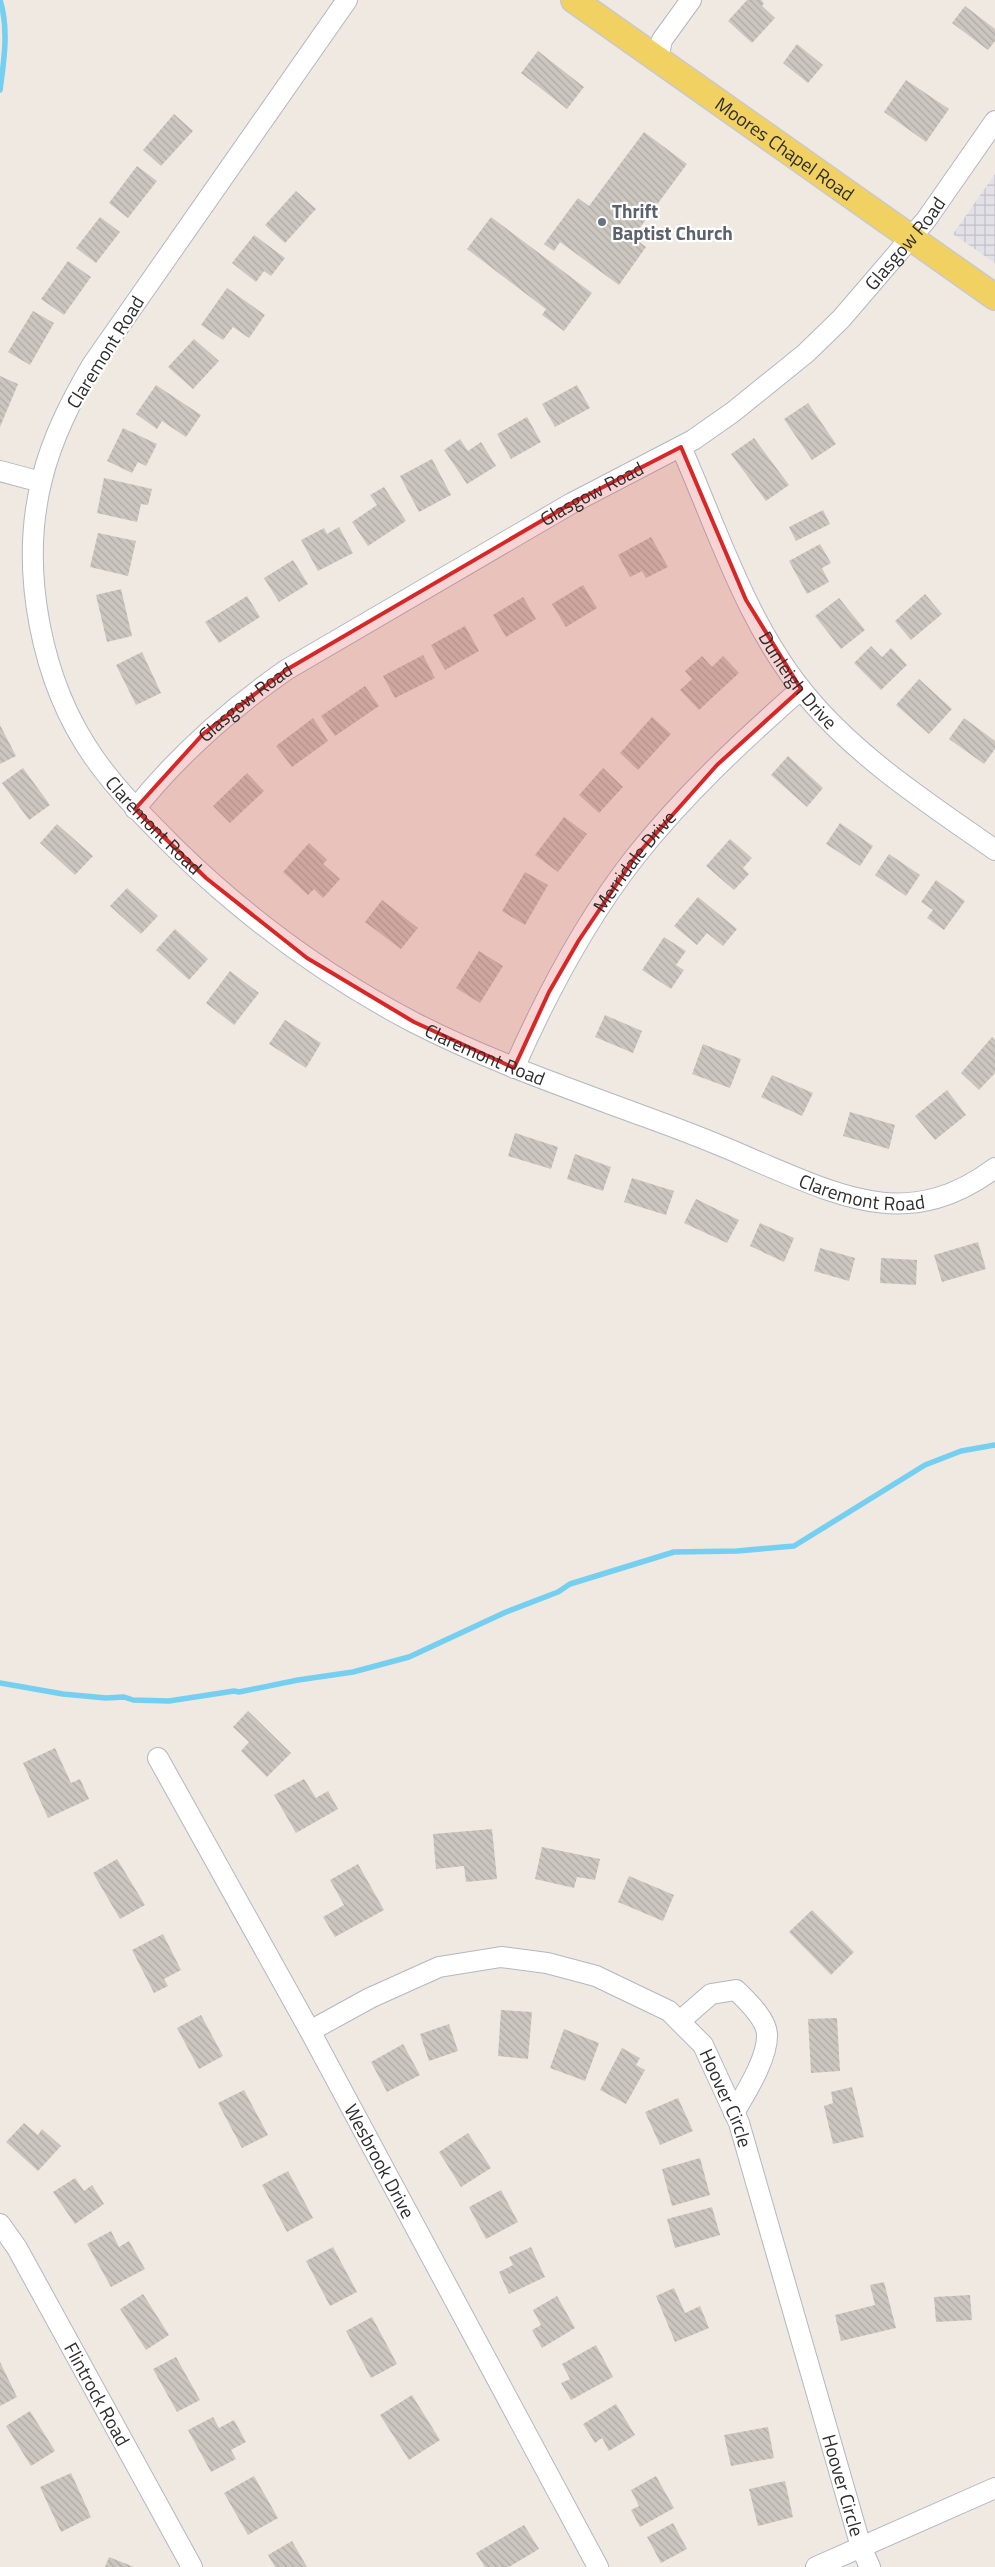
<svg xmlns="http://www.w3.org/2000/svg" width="995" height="2567" font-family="'Titillium Web',sans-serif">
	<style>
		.industrial { fill: url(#industrial-grid) }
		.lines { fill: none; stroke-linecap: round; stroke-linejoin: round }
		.stream { stroke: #75cff0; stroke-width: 5.5 }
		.building { fill: url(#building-back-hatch) }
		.minor-casing { stroke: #b4b7c1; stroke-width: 22 }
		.major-casing { stroke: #c9c9c9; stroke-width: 28 }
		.minor { stroke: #fff; stroke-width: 20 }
		.major { stroke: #f2d163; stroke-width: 25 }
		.marked { fill: #d62828; fill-opacity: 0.2; stroke: #d62828; stroke-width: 4; stroke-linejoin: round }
		.worship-dot { fill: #6b7280; stroke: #fff; stroke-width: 2 }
		.labels { text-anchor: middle; stroke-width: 4.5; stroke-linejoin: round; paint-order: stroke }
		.street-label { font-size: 19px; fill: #2e2e2e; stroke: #fff }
		.worship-label { font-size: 19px; font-weight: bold; fill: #5b616d; stroke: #fff; text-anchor: start }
	</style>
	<defs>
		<pattern id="industrial-grid" width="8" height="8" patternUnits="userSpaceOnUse" patternTransform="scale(1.25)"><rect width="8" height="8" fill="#e3e1e8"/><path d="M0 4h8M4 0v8" fill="none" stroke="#c3c1c7"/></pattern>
		<pattern id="building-back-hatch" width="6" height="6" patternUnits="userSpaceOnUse" patternTransform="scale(1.25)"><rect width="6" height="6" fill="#cbc7bf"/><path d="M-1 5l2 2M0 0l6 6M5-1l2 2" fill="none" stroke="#afaba4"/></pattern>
	</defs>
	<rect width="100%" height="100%" fill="#efe9e1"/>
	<polygon class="industrial" points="995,174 995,263 953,234"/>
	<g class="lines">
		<g class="stream">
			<path d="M0,90C4,61 9,28 0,0"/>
			<polyline points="0,1683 63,1694 106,1698 124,1697 133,1700 169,1701 234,1691 239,1692 298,1680 353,1672 409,1657 506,1612 558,1592 570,1584 674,1552 737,1551 794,1546 925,1465 961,1451 995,1445"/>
		</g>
	</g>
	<g class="building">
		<polygon points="747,0 761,0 764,3 762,6 775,18 752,43 728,21"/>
		<polygon points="965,6 995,29 995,41 988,50 952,23"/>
		<polygon points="797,44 823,65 808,83 783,63"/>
		<polygon points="538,51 584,87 567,109 521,73"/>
		<polygon points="906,80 949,109 926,142 884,112"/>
		<polygon points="174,114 193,131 161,166 143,150"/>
		<polygon points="644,132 687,164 633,237 646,247 619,285 560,242 554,251 544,244 578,198 589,206"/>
		<polygon points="137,166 157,181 128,218 109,203"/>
		<polygon points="296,191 316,209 285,243 265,225"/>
		<polygon points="100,217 120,232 96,263 76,248"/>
		<polygon points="491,217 592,293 564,331 542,315 546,309 467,249"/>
		<polygon points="254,235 285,258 271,276 264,271 256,282 232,263"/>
		<polygon points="68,261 91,277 64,315 41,299"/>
		<polygon points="227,288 265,315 249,338 233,327 223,340 201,325"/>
		<polygon points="33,311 54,323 30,365 8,352"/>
		<polygon points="194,339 219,361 193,389 168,367"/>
		<polygon points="0,376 18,384 0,427"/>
		<polygon points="156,385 201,415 186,437 162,421 157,429 136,414"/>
		<polygon points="577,385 590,408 555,427 542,404"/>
		<polygon points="808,403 836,444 812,460 784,419"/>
		<polygon points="527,417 541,442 511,459 497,434"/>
		<polygon points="123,428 157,444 146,466 138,462 132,473 107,461"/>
		<polygon points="754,438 789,485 766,501 731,454"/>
		<polygon points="460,439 468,451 481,442 496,466 467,484 444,450"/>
		<polygon points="432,459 451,495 419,512 400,476"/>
		<polygon points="104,478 152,489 148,505 141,504 137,522 97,513"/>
		<polygon points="384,487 406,521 368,546 352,522 377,505 370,495"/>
		<polygon points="823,510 830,524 796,541 789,527"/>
		<polygon points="339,527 353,553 318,571 301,540 324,528 327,534"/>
		<polygon points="98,533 136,541 128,576 90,567"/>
		<polygon points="651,537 668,567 646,578 642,571 630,577 618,555"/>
		<polygon points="820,544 831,563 822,568 829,582 807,594 789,561"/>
		<polygon points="293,560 308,584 279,602 264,578"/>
		<polygon points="583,585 597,608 566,627 552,604"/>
		<polygon points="121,589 132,636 107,642 96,595"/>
		<polygon points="925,594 942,614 911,640 895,621"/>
		<polygon points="247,596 260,617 219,643 205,622"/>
		<polygon points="523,597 536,619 506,637 493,615"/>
		<polygon points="839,598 865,630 841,649 815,616"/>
		<polygon points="465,626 479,651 445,670 431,645"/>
		<polygon points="871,646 882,657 891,648 907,665 881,690 854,663"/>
		<polygon points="142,652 161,693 136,705 116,665"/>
		<polygon points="423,655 435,678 395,698 383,676"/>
		<polygon points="702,656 712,667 723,656 739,673 699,710 680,690 692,679 685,671"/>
		<polygon points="919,679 952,709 929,734 896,705"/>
		<polygon points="365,686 379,706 335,736 321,716"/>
		<polygon points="652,717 671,734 638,770 620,753"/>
		<polygon points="313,718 328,741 292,767 276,746"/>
		<polygon points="964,718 995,741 995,749 984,764 949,739"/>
		<polygon points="0,725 16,756 0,764"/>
		<polygon points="788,756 823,788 807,807 771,775"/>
		<polygon points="23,768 50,805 29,820 2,783"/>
		<polygon points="603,768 623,787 599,813 579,795"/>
		<polygon points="247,773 264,791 230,823 213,806"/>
		<polygon points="564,817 587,834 558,872 535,855"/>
		<polygon points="840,823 873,846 860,866 826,844"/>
		<polygon points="57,824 93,856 75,875 40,843"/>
		<polygon points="730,839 752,858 743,868 749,874 734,890 706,866"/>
		<polygon points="309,843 327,860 323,864 340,879 323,898 314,889 308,895 283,872"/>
		<polygon points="889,854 920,875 906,896 875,875"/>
		<polygon points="525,872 548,885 525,925 502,911"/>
		<polygon points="936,880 965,901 944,930 927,918 933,910 921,902"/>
		<polygon points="127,888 158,916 141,934 110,906"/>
		<polygon points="698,897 737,929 723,946 707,933 697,945 674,926"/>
		<polygon points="382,900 418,928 401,949 365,922"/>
		<polygon points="175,929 208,959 189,980 156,950"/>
		<polygon points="664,937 686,951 676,965 684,970 671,989 642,970"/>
		<polygon points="479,951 503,966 480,1003 456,988"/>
		<polygon points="230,971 259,993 234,1025 206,1003"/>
		<polygon points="605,1015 642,1031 633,1053 595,1037"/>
		<polygon points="285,1020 321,1043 306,1068 269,1044"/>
		<polygon points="992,1037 995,1040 995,1073 979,1090 961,1073"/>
		<polygon points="703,1044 741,1059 730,1088 692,1074"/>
		<polygon points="772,1075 813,1093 802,1116 761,1097"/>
		<polygon points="947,1090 966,1115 935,1140 915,1116"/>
		<polygon points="850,1112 895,1125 889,1149 843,1136"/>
		<polygon points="515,1133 558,1147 551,1169 508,1156"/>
		<polygon points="575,1154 611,1167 603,1191 567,1179"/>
		<polygon points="632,1178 674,1191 666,1215 624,1202"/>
		<polygon points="696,1199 739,1220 727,1243 684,1223"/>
		<polygon points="760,1223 794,1238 784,1262 750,1246"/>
		<polygon points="978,1242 986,1269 942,1282 934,1255"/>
		<polygon points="820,1248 855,1258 849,1281 814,1271"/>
		<polygon points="881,1258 917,1260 916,1285 880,1283"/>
		<polygon points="248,1711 291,1753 267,1777 241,1751 249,1742 233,1727"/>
		<polygon points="55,1748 71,1783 80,1779 89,1799 48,1818 23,1763"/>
		<polygon points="304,1779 316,1798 328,1791 338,1809 296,1833 274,1795"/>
		<polygon points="492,1829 497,1879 466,1882 464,1866 436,1869 433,1834"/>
		<polygon points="542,1847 600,1859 595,1880 577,1877 574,1888 535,1879"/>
		<polygon points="117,1859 145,1905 120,1919 93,1873"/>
		<polygon points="358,1864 384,1910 335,1937 323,1917 344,1905 330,1880"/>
		<polygon points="629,1876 674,1895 663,1921 618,1902"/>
		<polygon points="812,1910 854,1952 831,1975 789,1932"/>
		<polygon points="163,1934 181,1970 164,1979 168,1986 154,1993 132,1950"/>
		<polygon points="501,2010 532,2012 528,2059 498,2056"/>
		<polygon points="201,2015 223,2056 199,2069 177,2028"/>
		<polygon points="837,2018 840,2071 811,2073 808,2019"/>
		<polygon points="449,2024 458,2051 429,2061 420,2034"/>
		<polygon points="564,2029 599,2043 585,2081 550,2068"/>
		<polygon points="403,2044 420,2075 387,2092 371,2062"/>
		<polygon points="622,2048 640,2058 636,2065 645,2070 626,2104 600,2090"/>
		<polygon points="852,2087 864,2137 833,2144 824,2106 833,2103 831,2092"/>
		<polygon points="244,2090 268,2135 242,2148 218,2103"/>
		<polygon points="678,2098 693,2131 660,2145 645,2112"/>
		<polygon points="24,2123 38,2135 42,2129 61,2146 38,2171 6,2142"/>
		<polygon points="468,2133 491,2168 461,2187 439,2152"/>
		<polygon points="700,2158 710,2195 672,2206 662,2169"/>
		<polygon points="288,2171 313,2218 287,2232 262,2185"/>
		<polygon points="75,2178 84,2191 92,2185 104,2204 75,2224 53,2192"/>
		<polygon points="501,2190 518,2222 486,2239 469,2207"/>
		<polygon points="712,2207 720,2235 675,2248 667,2219"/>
		<polygon points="111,2231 119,2247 129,2241 145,2269 111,2287 87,2244"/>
		<polygon points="333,2247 357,2292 330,2306 306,2261"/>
		<polygon points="531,2247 545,2277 509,2294 499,2272 513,2265 509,2257"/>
		<polygon points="884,2282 896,2328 841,2341 835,2315 875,2305 870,2285"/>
		<polygon points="674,2288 685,2313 700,2306 709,2328 675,2342 656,2296"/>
		<polygon points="143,2294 169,2335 146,2350 120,2309"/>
		<polygon points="970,2295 972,2320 936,2322 934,2297"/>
		<polygon points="557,2296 575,2328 542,2348 532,2330 541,2325 533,2310"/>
		<polygon points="372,2317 397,2364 371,2378 346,2331"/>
		<polygon points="596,2345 613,2377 571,2400 561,2383 570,2379 562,2364"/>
		<polygon points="176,2357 200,2400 177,2412 153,2369"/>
		<polygon points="0,2362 17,2397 0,2406"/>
		<polygon points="412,2395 440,2440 409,2460 380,2415"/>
		<polygon points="616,2404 635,2435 609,2451 602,2438 595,2443 583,2424"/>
		<polygon points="30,2411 55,2451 31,2466 6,2426"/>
		<polygon points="213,2417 219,2428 234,2420 246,2442 231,2450 236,2459 211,2472 188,2430"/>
		<polygon points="768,2427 774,2458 731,2466 724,2435"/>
		<polygon points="71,2473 91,2517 61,2532 40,2487"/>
		<polygon points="254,2476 278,2518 248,2535 224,2493"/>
		<polygon points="656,2476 674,2508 640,2527 631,2510 639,2506 631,2490"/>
		<polygon points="785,2481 793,2517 758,2526 749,2489"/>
		<polygon points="673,2523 687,2549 661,2563 647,2537"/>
		<polygon points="524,2525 539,2549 509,2567 485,2567 476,2553"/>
		<polygon points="292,2541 307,2567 275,2567 268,2555"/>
		<polygon points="109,2557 134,2567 105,2567"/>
	</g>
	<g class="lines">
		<defs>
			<g id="minor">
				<path id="s1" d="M347,0L92,365C71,401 52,438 42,479C19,570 41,683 95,759C119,793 149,822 178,851C248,919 329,978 415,1023C489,1061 568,1088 646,1117C685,1131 723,1146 761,1163C846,1199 912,1230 995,1168"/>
				<polyline points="658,59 662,40 691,0"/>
				<path id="s2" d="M681,447C719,533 747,626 810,700C861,760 931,805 995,850"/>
				<polyline points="0,471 41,482"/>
				<path id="s3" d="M135,809C179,754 229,710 286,670L572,503L693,440L733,412L806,353L841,319L926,220L995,121"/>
				<path id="s4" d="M514,1068C547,993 585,921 635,857C684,795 742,741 801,689"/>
				<path id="s5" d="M158,1758L310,2031L598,2567"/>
				<path d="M680,2021L711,1994L736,1990C746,2000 766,2018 767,2034C768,2058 746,2092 734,2113"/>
				<path id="s6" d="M310,2031L370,1998L439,1967L501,1957L547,1963L596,1976L669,2011L703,2045L739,2123L861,2547L870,2567"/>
				<path id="s7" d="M0,2224L17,2248L192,2567"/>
				<polyline points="816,2567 995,2488"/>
			</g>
			<g id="major">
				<path id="s8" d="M574,0L995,297"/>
			</g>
		</defs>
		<use href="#minor" class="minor-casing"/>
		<use href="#major" class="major-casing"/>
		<use href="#minor" class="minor"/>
		<use href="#major" class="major"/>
	</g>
	<path class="marked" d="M681,447L746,600L801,689L717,765L635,857L579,940L549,992L514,1068L414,1022L307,958L206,878L135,809L203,734L286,670L572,503Z"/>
	<circle class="worship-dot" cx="602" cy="222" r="5"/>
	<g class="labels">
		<g class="street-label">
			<text dy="7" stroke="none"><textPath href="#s8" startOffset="258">Moores Chapel Road</textPath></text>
			<text dy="7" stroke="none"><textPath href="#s3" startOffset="964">Glasgow Road</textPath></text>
			<text transform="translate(105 352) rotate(-58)" y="7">Claremont Road</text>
			<text dy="7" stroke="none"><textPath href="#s3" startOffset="559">Glasgow Road</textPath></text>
			<text dy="7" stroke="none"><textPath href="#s2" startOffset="262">Dunleigh Drive</textPath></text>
			<text dy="7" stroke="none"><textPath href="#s3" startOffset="154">Glasgow Road</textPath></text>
			<text dy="7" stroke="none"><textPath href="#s1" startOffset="952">Claremont Road</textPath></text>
			<text dy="7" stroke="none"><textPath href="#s4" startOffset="240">Merridale Drive</textPath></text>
			<text dy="7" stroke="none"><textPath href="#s1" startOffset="1358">Claremont Road</textPath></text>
			<text dy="7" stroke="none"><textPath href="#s1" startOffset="1761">Claremont Road</textPath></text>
			<text dy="7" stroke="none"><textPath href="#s6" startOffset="491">Hoover Circle</textPath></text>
			<text dy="7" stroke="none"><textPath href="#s5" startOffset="460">Wesbrook Drive</textPath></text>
			<text dy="7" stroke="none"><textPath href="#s7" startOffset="196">Flintrock Road</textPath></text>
			<text dy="7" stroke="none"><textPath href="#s6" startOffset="896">Hoover Circle</textPath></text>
		</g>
		<g class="worship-label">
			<text x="612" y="218">Thrift<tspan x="612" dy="22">Baptist Church</tspan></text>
		</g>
	</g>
</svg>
